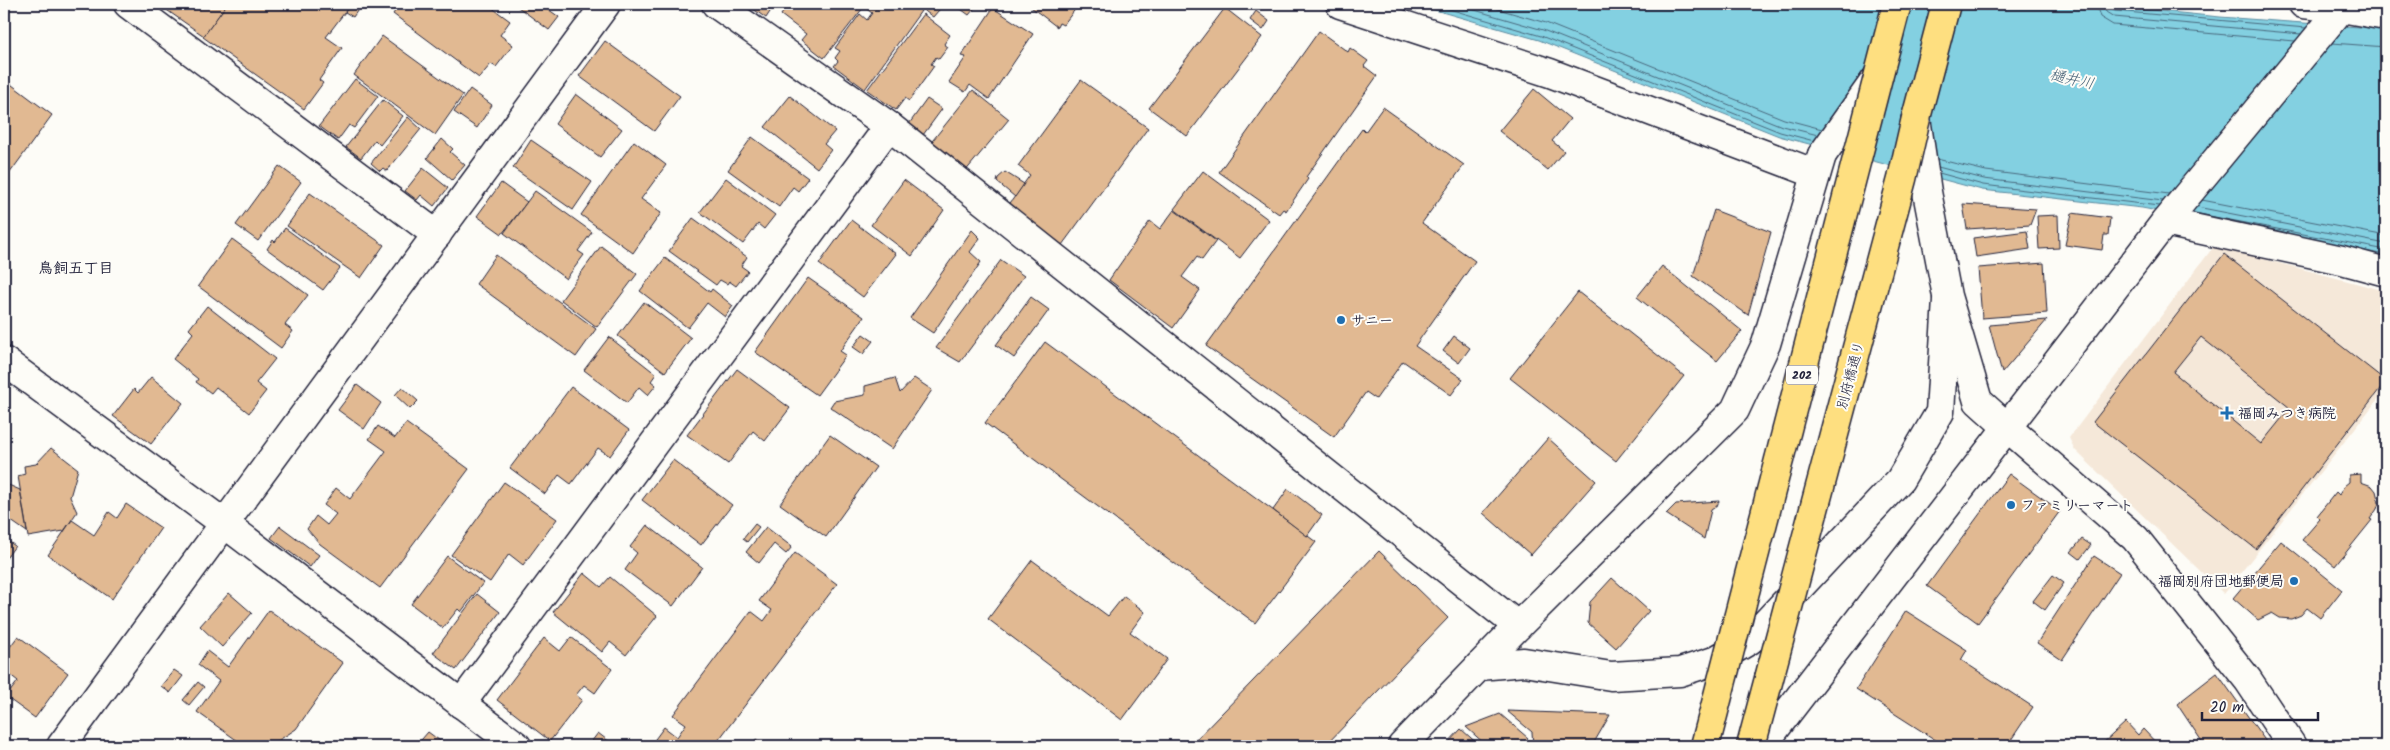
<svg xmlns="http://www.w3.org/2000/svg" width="2390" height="750" font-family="Kalam,'Klee One',sans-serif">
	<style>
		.built { fill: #f5e8d9 }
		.water { fill: #83d0e1; stroke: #5c8a9f }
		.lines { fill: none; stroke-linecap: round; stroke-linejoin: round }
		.shore { stroke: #49687d; stroke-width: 1 }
		.building { fill: #e1b992; stroke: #22223b; fill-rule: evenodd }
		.minor-casing { stroke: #22223b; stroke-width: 31 }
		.tertiary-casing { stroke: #22223b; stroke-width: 31 }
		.secondary-casing { stroke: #22223b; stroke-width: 31 }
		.trunk-casing { stroke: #22223b; stroke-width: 31 }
		.minor { stroke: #fdfcf7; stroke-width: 28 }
		.tertiary { stroke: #fdfcf7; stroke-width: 28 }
		.secondary { stroke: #fdfcf7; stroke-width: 28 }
		.trunk { stroke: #fedf80; stroke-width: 28 }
		.trunk-bridge-casing { stroke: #22223b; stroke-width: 31; stroke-linecap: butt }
		.trunk-bridge { stroke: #fedf80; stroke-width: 28 }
		.poi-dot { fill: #1f6fb2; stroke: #fdfcf7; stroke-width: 2 }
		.labels { text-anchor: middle; stroke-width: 4; stroke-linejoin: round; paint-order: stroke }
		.shield { fill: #fdfcf7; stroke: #646373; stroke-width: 1 }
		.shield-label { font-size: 12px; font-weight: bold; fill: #22223b }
		.poi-label { font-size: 14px; font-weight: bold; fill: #22223b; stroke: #fdfcf7; text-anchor: start }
		.street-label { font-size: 14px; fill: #22223b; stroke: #fdfcf7 }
		.water-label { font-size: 15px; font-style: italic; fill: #445f75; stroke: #fdfcf7 }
		.neighbourhood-label { font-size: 15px; font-weight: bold; fill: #22223b; stroke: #fdfcf7 }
	</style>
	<rect width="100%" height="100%" fill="#fdfcf7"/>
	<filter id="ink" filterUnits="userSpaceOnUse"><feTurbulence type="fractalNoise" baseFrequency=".02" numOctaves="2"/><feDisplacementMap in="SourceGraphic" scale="10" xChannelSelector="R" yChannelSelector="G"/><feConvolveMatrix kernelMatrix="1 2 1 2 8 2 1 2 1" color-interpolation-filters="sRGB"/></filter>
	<g filter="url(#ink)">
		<polygon class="built" points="2214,246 2386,291 2386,389 2224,594 2075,450 2069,438"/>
		<polygon class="water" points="1414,4 2091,4 2220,17 2386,29 2386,255 2142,208 1982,190 1779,136 1539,40"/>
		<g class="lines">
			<g class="shore">
				<polyline points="1432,4 1541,36 1780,132 1814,141"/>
				<polyline points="1454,4 1543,30 1782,126 1818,135"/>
				<polyline points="1481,4 1546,23 1784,119 1822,129"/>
				<polyline points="2096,4 2100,17 2113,25 2295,41"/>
				<polyline points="2103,4 2106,12 2114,17 2301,34"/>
				<polyline points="2110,4 2111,9 2115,11 2306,28"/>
				<polyline points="2332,43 2386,47"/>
				<polyline points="1937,159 1986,171 2169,194"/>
				<polyline points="1938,167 1984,179 2163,201"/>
				<polyline points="1939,173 1983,185 2159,206"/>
				<polyline points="2202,200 2386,236"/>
				<polyline points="2197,207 2386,244"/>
				<polyline points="2194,213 2386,250"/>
			</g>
		</g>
		<g class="building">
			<polygon points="158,4 227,4 204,36"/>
			<polygon points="227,4 351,4 326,37 342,48 319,80 323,83 304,109 203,37"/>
			<polygon points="351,4 362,4 353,17 345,12"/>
			<polygon points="400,4 487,4 510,21 500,35 513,45 496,67 491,64 479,78 393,14"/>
			<polygon points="514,4 541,4 559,17 549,30"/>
			<polygon points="746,4 775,4 766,18"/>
			<polygon points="789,4 866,4 824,58 801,40 806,34 781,15"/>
			<polygon points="867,4 911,4 921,11 865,89 834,66 838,61 835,58 840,51 835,48 860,14 867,20 872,13 864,7"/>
			<polygon points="915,4 944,4 933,17"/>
			<polygon points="954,4 978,4 969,15"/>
			<polygon points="1027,4 1075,4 1077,7 1063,25 1059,23 1057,27"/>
			<polygon points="993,8 1033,34 989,99 970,85 965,92 949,82 966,57 961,56"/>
			<polygon points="1225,8 1262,37 1187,136 1149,108"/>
			<polygon points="1256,11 1269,21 1263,30 1250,20"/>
			<polygon points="923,14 950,35 944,44 948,47 939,59 936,57 931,64 934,66 909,101 905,98 896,110 867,90"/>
			<polygon points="1319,31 1348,52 1350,48 1368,61 1364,66 1377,76 1306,177 1308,179 1286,211 1283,209 1279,214 1219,172"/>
			<polygon points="382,36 463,95 435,135 354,75"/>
			<polygon points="605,41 680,96 654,131 579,76"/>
			<polygon points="4,79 52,115 4,181"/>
			<polygon points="355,79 378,96 354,128 349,125 338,140 319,126"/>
			<polygon points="1081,80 1148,128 1062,245 1008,206 1030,175 1018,166"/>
			<polygon points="470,89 492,105 477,128 454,112"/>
			<polygon points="1534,89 1570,119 1552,141 1564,151 1548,170 1499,131"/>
			<polygon points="973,90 1009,119 964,173 929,145"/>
			<polygon points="576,94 622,129 600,157 555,124"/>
			<polygon points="790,96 835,131 824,144 831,150 817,168 765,127"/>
			<polygon points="927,99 942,109 923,135 909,124"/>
			<polygon points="383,100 403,116 380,145 375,140 361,158 346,147"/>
			<polygon points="1383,107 1464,165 1422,223 1475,261 1415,346 1463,379 1451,395 1403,361 1376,399 1366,392 1334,437 1206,346 1362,129 1365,132"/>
			<polygon points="408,117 421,129 387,171 383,168 380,171 371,163"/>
			<polygon points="752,137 808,178 798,191 793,187 779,207 728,170"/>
			<polygon points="442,139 453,149 450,152 465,165 452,180 427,158"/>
			<polygon points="531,140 592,182 573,210 513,168"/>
			<polygon points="634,141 666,165 641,199 661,213 633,253 581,215"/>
			<polygon points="279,166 301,182 258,241 236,225"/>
			<polygon points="423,168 448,188 434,206 421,195 417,200 405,191"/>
			<polygon points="1203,171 1269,220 1240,258 1174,209"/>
			<polygon points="1005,172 1024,184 1015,197 997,182 998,178"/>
			<polygon points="726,178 775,215 764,229 758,224 743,244 700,212"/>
			<polygon points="904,180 944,210 912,256 871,225"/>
			<polygon points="501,183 527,202 502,234 477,216"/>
			<polygon points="535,191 592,232 578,251 584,255 566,279 504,233"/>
			<polygon points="310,193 384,245 361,278 287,226"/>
			<polygon points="1963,204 2036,209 2030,225 1967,229"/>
			<polygon points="1174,210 1216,241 1202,260 1197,257 1182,277 1200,290 1173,328 1109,280 1150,221 1160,229"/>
			<polygon points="1714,210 1771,232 1748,315 1693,276"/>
			<polygon points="2072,213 2110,218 2108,235 2104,235 2102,250 2065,245"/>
			<polygon points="2058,215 2059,248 2039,249 2037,216"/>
			<polygon points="693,218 747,257 741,266 748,271 736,286 729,281 727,284 720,280 716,285 669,251"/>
			<polygon points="851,220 896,254 863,297 819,264"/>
			<polygon points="285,228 340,268 323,290 267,249 273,240 275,242"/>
			<polygon points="972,230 980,238 970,252 981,262 933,333 910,318"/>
			<polygon points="2027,231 2030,249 1976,257 1973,238"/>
			<polygon points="232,239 308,295 285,325 293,331 281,348 198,286"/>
			<polygon points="601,246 637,274 597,327 561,300"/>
			<path d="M2224,254L2386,381L2256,549L2093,422ZM2201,337L2290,408L2261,444L2173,372Z"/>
			<polygon points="496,255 596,329 576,357 476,284"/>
			<polygon points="665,258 710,292 712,289 733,306 725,317 707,303 688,328 640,291"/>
			<polygon points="1001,260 1024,276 960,362 936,348"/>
			<polygon points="2044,263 2047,313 1982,318 1978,268"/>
			<polygon points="1662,266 1742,331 1717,361 1637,297"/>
			<polygon points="808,278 864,317 840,351 846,355 817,395 755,352"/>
			<polygon points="1578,292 1684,376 1616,461 1510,378"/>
			<polygon points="1031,297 1049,310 1014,358 996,345"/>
			<polygon points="644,302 691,338 665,372 618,336"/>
			<polygon points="207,306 275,359 256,383 266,391 249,413 216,387 211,393 196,382 198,379 173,359 193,333 189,329"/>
			<polygon points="2047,320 2002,373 1989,325"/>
			<polygon points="863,334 873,341 863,354 853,347"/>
			<polygon points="1454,336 1470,348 1459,363 1443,351"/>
			<polygon points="609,337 656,374 651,381 656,385 648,395 639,387 627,403 584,370"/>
			<polygon points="1045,342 1316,542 1255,623 985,423"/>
			<polygon points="737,369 790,408 765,441 753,431 728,464 687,435"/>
			<polygon points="151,377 183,403 151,444 113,416 134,389 138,393"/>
			<polygon points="895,378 900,393 914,378 932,390 892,449 830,407 834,401 865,395 865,386"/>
			<polygon points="357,385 381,403 364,429 338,410"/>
			<polygon points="402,387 418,401 410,409 395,395"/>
			<polygon points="571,387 629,430 610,456 598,448 571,484 559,475 545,494 510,468"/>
			<polygon points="406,423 469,469 380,588 320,544 307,529 316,516 327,525 336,514 324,505 336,488 350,499 386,451 369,439 378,426 395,438"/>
			<polygon points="830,435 876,467 826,537 780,504"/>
			<polygon points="1548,438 1596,481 1531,555 1483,513"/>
			<polygon points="51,448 78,469 70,497 77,512 64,531 28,537 18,476 25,474 24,466 36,464"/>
			<polygon points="673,460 732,505 701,545 642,500"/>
			<polygon points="2009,474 2060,511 1978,623 1927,586"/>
			<polygon points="2361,474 2361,482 2372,486 2376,491 2379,503 2377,509 2370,519 2372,520 2335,566 2302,540 2320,519 2317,516 2336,492 2339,495 2344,486 2349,482 2349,475"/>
			<polygon points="504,482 557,519 523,565 509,554 490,582 451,555"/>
			<polygon points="4,483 20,490 27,532 4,516"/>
			<polygon points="1288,489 1322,515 1307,536 1273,510"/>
			<polygon points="1719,501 1717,506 1711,510 1704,539 1666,514 1676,504"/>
			<polygon points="126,504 161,528 112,599 48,555 72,520 94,535 109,512 117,518"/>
			<polygon points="755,524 759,527 747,542 743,539"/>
			<polygon points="647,525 702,567 673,606 625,570 637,553 630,547"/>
			<polygon points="280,526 319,555 310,567 271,538"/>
			<polygon points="766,527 792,547 786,554 774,544 759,563 746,552"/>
			<polygon points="4,538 15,546 4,561"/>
			<polygon points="2082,539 2091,545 2080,559 2071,552"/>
			<polygon points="2281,541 2342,590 2320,618 2307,608 2301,615 2291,619 2280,618 2272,613 2258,620 2233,598"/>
			<polygon points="1379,551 1448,618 1325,746 1190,746"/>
			<polygon points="795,553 837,584 714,746 650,746 664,727 677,737 686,724 673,715 751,611 764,621 772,610 759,601"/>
			<polygon points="447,556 483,583 461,612 458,609 443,628 411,604"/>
			<polygon points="2094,556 2120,573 2062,660 2037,643"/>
			<polygon points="1032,560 1108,616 1124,596 1145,612 1130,632 1167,659 1122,720 988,619"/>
			<polygon points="584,573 601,587 610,577 657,616 626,655 610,642 602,652 553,612"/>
			<polygon points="2053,575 2064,583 2045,610 2033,601"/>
			<polygon points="1612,578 1649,611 1616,648 1588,623 1590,602"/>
			<polygon points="229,593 252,613 222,647 200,626"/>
			<polygon points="477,594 500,612 456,670 433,653"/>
			<polygon points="269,610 343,663 296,729 270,746 245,746 197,712 219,681 198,665 207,651 228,667"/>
			<polygon points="1906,611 1967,650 1961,660 2033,707 2007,746 1945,746 1856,689"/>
			<polygon points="4,618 10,622 4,631"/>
			<polygon points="18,636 68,673 35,718 6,697 18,681 4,670 4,655"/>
			<polygon points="571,637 612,669 595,693 584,685 576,695 582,700 550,741 497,700 544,638 560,651"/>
			<polygon points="174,670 183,676 170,693 161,686"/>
			<polygon points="2217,673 2269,746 2205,746 2177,704"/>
			<polygon points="198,682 204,687 189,705 183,700"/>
			<polygon points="1507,711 1610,715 1592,746 1533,746 1532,732"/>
			<polygon points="1500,714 1528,738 1520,746 1487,746 1466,727"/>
			<polygon points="2126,722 2138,735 2143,729 2159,746 2100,746"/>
			<polygon points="1461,729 1480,746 1445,746"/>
			<polygon points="428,732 447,746 416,746"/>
			<polygon points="598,733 615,746 588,746"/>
			<polygon points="756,739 766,746 751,746"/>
		</g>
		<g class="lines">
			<defs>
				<g id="minor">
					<polyline points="128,4 437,235"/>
					<polyline points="716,4 889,126 1518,626 1735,410 1766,344 1822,155"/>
					<polyline points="1340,4 1550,73 1816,174"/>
					<polyline points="2165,222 2342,260 2386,272"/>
					<polyline points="4,361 225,524 517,746"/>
					<polyline points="2008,428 2135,538 2248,680 2292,746"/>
					<polyline points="1479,666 1524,662 1611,676 1680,672 1714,661 1750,640 1900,480 1940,412 1947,300"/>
					<polyline points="461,704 889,126"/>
					<polyline points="61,746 606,4"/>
				</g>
				<g id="tertiary">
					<polyline points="1916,118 1927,192 1947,296 1978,401 2008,428"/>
					<polyline points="1822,155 1878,76"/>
					<polyline points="1402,746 1518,626"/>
					<polyline points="1762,746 2165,222 2345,4"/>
				</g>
				<polyline id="secondary" points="2303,4 2341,8 2386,16"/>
				<polyline id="trunk" points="1916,118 1946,4"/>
			</defs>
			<use href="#minor" class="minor-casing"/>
			<use href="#tertiary" class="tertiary-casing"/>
			<use href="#secondary" class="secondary-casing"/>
			<use href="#trunk" class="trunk-casing"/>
			<use href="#minor" class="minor"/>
			<use href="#tertiary" class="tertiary"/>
			<use href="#secondary" class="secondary"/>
			<use href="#trunk" class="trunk"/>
			<defs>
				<g id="trunk-bridge">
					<polyline points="1705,746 1897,4"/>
					<polyline points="1751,746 1902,179 1916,118"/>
				</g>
			</defs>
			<use href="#trunk-bridge" class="trunk-bridge-casing"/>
			<use href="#trunk-bridge" class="trunk-bridge"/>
		</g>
	</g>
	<g class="poi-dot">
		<circle cx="1341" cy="320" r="5"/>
		<path d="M2224.5 405.5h5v5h5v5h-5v5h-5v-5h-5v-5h5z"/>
		<circle cx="2011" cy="505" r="5"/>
		<circle cx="2294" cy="581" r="5"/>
	</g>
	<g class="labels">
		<rect class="shield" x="1786" y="365.5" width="32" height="19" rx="4"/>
		<g class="shield-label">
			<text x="1802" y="379">202</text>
		</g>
		<g class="poi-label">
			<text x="1351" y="325">サニー</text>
			<text x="2238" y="418">福岡みつき病院</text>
			<text x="2021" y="510">ファミリーマート</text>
			<text x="2284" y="586" text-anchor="end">福岡別府団地郵便局</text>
		</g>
		<g class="street-label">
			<text transform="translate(1850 375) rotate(-75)" y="5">別府橋通り</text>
		</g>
		<g class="water-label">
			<text transform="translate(2072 79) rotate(13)" y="5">樋井川</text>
		</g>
		<g class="neighbourhood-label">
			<text x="76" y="273">鳥飼五丁目</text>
		</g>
	</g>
	<rect width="2390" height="750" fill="none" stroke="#fdfcf7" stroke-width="20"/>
	<rect x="10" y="10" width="2370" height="730" fill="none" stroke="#22223b" stroke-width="2" filter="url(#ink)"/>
	<path d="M2202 712v8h116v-8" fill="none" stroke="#22223b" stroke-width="2.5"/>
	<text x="2210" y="712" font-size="15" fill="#22223b" stroke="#fdfcf7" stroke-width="4" paint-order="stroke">20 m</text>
</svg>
